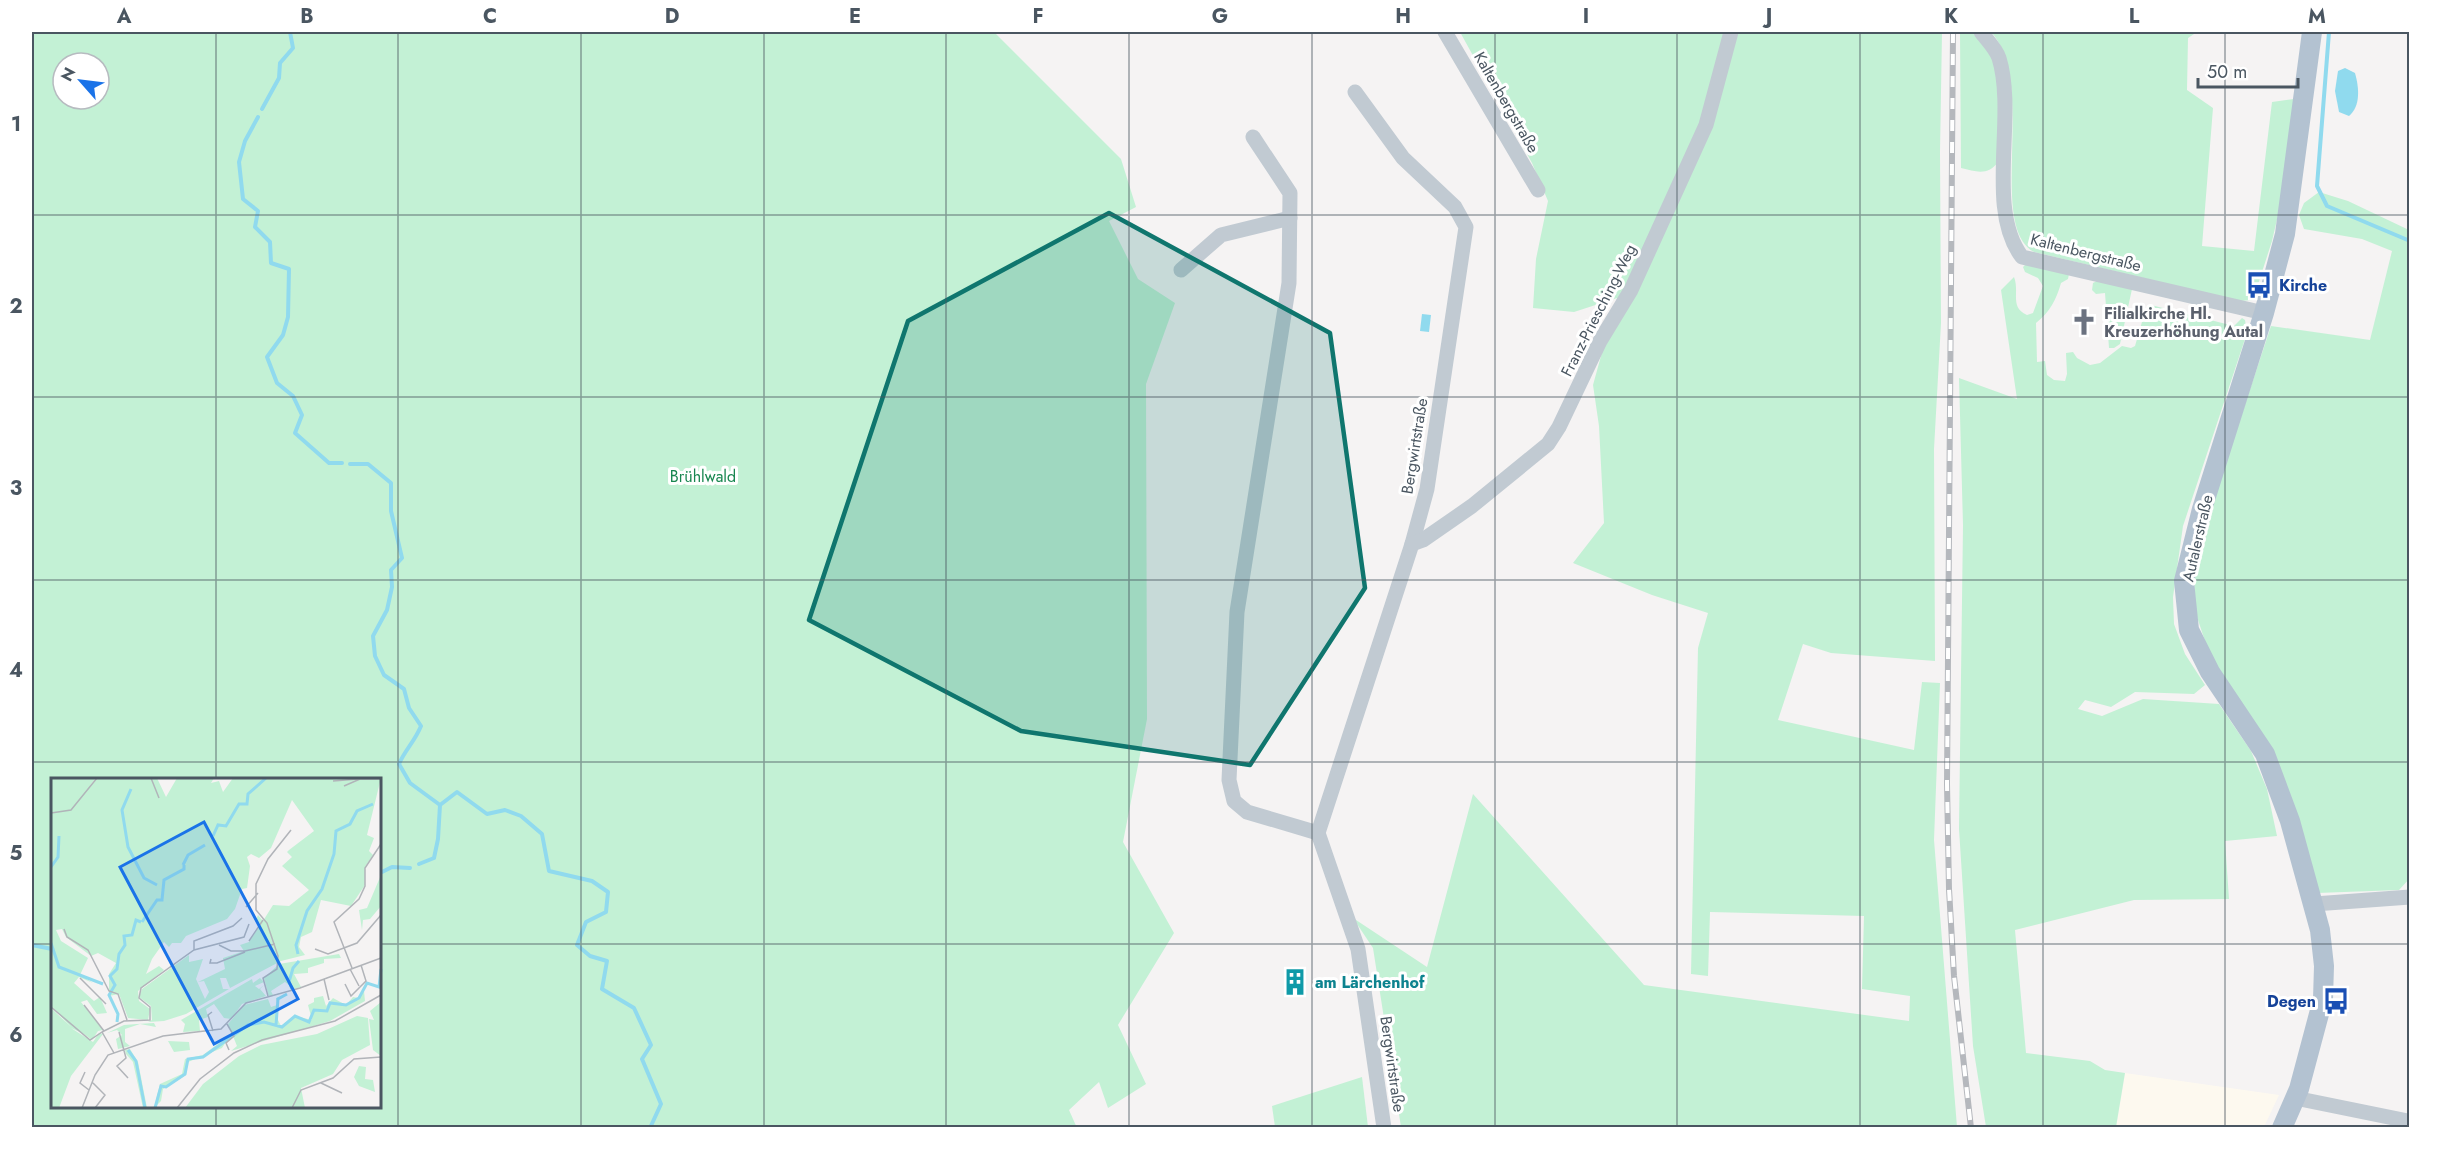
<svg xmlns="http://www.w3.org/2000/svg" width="2441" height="1159" font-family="Jost,sans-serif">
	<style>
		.commercial { fill: #fdf9ef }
		.green { fill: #c3f1d5; fill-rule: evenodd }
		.water { fill: #90daee }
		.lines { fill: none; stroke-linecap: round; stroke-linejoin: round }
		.stream { stroke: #90daee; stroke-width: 4 }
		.minor { stroke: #c1cad2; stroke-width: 15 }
		.major { stroke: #b3c2d1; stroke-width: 20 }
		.rail-casing { stroke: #b5b8bd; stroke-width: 6 }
		.rail { stroke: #fff; stroke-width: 4; stroke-dasharray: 11; stroke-linecap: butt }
		.marked { fill: #0f766e; fill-opacity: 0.2; stroke: #0f766e; stroke-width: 4.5; stroke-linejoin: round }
		.grid { fill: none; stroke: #4a5661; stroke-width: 1.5; stroke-opacity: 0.55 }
		.labels { text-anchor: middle; stroke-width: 6; stroke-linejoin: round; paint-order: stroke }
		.street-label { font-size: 16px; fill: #4a5661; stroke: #fff }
		.transit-label { font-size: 16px; font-weight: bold; fill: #164399; stroke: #fff; text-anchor: start }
		.worship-label { font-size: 16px; font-weight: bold; fill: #5b616d; stroke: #fff; text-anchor: start }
		.park-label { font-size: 16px; fill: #17864f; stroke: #fff }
		.culture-label { font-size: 16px; font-weight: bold; fill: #0d838f; stroke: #fff; text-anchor: start }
		.inset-river { fill: none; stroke: #90daee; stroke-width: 3 }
		.inset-road { fill: none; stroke: #b1b4b9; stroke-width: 1.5 }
		.view { fill: #1a73e8; fill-opacity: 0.15; stroke: #1a73e8; stroke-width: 3 }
		.inset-edge { fill: none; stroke: #4a5661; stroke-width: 3 }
		.neatline { fill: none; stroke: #4a5661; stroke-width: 2 }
		.grid-label { font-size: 20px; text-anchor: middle; font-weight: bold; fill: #4a5661 }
	</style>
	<rect width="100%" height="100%" fill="#f5f3f3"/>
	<polygon class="commercial" points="2125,1073 2279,1095 2264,1127 2116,1128"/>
	<g class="green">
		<path d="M32,32H994L1121,159L1136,207L1109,221L1138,279L1175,303L1146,384L1147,719L1123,842L1174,933L1118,1025L1146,1084L1108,1108L1099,1082L1069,1110L1077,1128L32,1127ZM63,63H99V99H63ZM52,780H380V1106H52Z"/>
		<polygon points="1460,32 1942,32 1940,152 1941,323 1934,449 1935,661 1831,653 1803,644 1778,720 1914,750 1922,682 1940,683 1934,840 1957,1127 1401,1127 1373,948 1353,918 1427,967 1473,794 1644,985 1909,1021 1910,996 1862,989 1864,916 1710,912 1708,976 1691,974 1698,648 1708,613 1652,595 1573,563 1604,523 1599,426 1593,385 1617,298 1574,312 1533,308 1536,259 1548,201 1532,163"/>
		<path d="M1960,32H1972C1977,38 1990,53 1992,57C2003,82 1998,133 1999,161C1988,176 1977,172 1961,168Z"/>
		<path d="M1991,32H2197L2188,38L2187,90L2213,108L2202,246L2254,251L2272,102L2294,99L2279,211L2272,241L2253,300L2240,301L2034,252C1986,226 2038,82 1991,32Z"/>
		<polygon points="2319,192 2348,201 2409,230 2410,878 2399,890 2317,893 2311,874 2210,656 2195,611 2194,577 2201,537 2271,326 2370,340 2392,251 2362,239 2304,229 2299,215 2304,203"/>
		<path d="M2026,264L2069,274L2068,279L2061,283C2056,300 2050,312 2036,323L2037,362L2045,361L2047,375L2054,380L2065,381L2067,374L2066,353L2073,352L2077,358L2090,365L2100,363L2122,346L2131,348L2135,346L2146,308L2151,305L2234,326L2242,318L2245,320L2247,333L2183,526L2173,597L2174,624L2185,654L2205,685L2194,694L2135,692L2111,707L2085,700L2078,709L2102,716L2143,699L2219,704L2251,751L2267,789L2277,836L2225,841L2229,899L2134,900L2015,930L2026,1053L2090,1061L2105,1070L2125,1073L2116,1127H1986L1973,1046L1959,829L1963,525L1959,378L2017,399L2001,290L2014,277C2020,292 2009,307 2027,315L2033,313L2043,286L2038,278L2025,272L2023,267Z"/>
		<polygon points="2097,281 2132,289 2120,344 2114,348 2109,348 2105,293 2096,294 2092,290 2093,283"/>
		<polygon points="1362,1077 1368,1127 1275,1127 1272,1106"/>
	</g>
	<g class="water">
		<path d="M2345,68L2355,73C2359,87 2361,106 2349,116L2339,112L2335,91L2338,71Z"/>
		<polygon points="1422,314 1431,315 1429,332 1420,331"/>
	</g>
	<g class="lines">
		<g class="stream">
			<polyline points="2329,32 2317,186 2327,206 2410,241"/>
			<polyline points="262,109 279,78 280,63 293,48 290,32"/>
			<polyline points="258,117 245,141 239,162 243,199 258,211 255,227 270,242 271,263 289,269 288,317 283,335 267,357 277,383 293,396 302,415 295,433 329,463 342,463"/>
			<path d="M350,464H368L391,483V511L402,558L391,570L392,587L387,610L373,636L375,656L384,675L404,689L409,708L421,726C415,741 405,750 399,764L410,783L440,805L457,792L487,814L505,810L521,816L542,834L549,871L592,881L608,892L606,912L586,922L577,945L590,956L607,961L602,989L634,1008L651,1045L642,1059L661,1104L650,1128"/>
			<polyline points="419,864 434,858 438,839 440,805"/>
			<polyline points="380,873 392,867 410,868"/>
			<polyline points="32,945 52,949"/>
		</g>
		<g class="minor">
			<polyline points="1445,32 1538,190"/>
			<path d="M1981,32C1987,40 1996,49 1999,58C2017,116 1985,209 2022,257L2264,313"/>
			<polyline points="1355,92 1403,158 1455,207 1466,227 1427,489 1412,544 1318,833 1358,949 1384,1128"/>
			<polyline points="1253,137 1290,193 1289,283 1237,612 1229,780 1234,801 1247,812 1318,833"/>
			<polyline points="1181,270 1221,235 1290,218"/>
			<polyline points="1412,544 1423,540 1472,506 1548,444 1559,427 1600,341 1631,290 1706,125 1731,32"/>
			<polyline points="2314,904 2410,897"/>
			<polyline points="2295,1098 2408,1121"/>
		</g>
		<polyline class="major" points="2282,1128 2299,1089 2323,999 2324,966 2320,930 2290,821 2265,754 2210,672 2189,630 2184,581 2202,509 2264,313 2285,234 2312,32"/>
		<defs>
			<polyline id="rail" points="1953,32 1947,784 1949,889 1954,976 1971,1128"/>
		</defs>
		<use href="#rail" class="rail-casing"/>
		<use href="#rail" class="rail"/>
	</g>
	<path class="marked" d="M1109,213L1330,333L1365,588L1250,765L1021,731L809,620L908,321Z"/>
	<path class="grid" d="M216,32V780M398,32V1128M581,32V1128M764,32V1128M946,32V1128M1129,32V1128M1312,32V1128M1495,32V1128M1677,32V1128M1860,32V1128M2043,32V1128M2225,32V1128M32,215H2410M32,397H2410M32,580H2410M32,762H2410M32,944H52M380,944H2410M216,1106V1128"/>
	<defs>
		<symbol id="bus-bare" viewBox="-9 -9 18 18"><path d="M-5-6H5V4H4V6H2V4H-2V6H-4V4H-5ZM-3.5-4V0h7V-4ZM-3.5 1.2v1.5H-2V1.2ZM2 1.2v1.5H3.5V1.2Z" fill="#1a4fb4" stroke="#fff" stroke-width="2.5" paint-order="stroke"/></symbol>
		<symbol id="church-bare" viewBox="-9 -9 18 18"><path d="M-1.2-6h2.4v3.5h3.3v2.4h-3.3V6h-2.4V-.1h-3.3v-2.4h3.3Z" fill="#6b7280" stroke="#fff" stroke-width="2.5" paint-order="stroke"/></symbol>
		<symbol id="building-bare" viewBox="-9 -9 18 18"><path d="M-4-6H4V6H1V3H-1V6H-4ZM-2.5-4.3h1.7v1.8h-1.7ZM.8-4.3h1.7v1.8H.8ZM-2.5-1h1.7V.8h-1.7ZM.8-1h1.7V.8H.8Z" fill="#0f9aa8" stroke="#fff" stroke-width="2.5" paint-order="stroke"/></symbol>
	</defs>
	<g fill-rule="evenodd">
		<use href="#bus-bare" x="2240" y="266" width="38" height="38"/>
		<use href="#church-bare" x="2065" y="303" width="38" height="38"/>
		<use href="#building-bare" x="1276" y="963" width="38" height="38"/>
		<use href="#bus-bare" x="2317" y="982" width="38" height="38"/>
	</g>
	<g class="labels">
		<g class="street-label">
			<text transform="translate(1507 102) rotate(60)" y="6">Kaltenbergstraße</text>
			<text transform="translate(2086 252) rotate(14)" y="6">Kaltenbergstraße</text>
			<text transform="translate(1598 310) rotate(-63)" y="6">Franz-Priesching-Weg</text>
			<text transform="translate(1414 446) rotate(-81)" y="6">Bergwirtstraße</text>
			<text transform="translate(2197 538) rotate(-77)" y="6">Autalerstraße</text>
			<text transform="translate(1393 1064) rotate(82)" y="6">Bergwirtstraße</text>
		</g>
		<g class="transit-label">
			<text x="2279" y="291">Kirche</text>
			<text x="2316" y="1007" text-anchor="end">Degen</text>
		</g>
		<g class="worship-label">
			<text x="2104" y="319">Filialkirche Hl.<tspan x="2104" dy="18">Kreuzerhöhung Autal</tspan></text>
		</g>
		<g class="park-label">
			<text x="703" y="482">Brühlwald</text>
		</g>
		<g class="culture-label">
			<text x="1315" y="988">am Lärchenhof</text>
		</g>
	</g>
	<g transform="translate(51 778)">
		<rect width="330" height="330" fill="#f5f3f3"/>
		<path d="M0,0H45L39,7L47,0H106L115,19L126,0H163L160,5L168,3L172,14L182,0H330L316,57L323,60L318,73L322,77L314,89V107L300,128L270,122L261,154L250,159L248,169L254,177L230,183L179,210L175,200H169L172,211H178L135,236L113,243L97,244L101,242L100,228L88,219L91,211L138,177V184L152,181L145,201L154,221L158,214L153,203L147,204L174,191L172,180L193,173L189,167L198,164L210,146L204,143L207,137L212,143L222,127L238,128L258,112L231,88L241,79L236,74L238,72L263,53L241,22L220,70L208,80L200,76L196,79L199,88L196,110L191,111L184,131L176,141L135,158L130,165H121L118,169L113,164L101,181L95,196L108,188L113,192L87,213L88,223L99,231L97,242L77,240L68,216L58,218V196L65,185L47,175L40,178L15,159L11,151L5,152L10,163L37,180L29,197L42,205L28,199L23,205L43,223L49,219L56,235L46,236L36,222L30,224L52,252L47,253L41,262L33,256L20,250L42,264L48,255L52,256L20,298L8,330H0V230L20,249L0,228ZM330,97V128L319,141L312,142L311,152L308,132L316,130ZM288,176L290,180L273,181V185L257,190V195L243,196L250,209L243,211L234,204L220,213L222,217L234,214L218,219L213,200L228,186ZM209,200L213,204L204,208L208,211L213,207L209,211L215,218L191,226L180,241L173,240L163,226L155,231L157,239L148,242L149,253L132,254L134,246L130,242L201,201L202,205ZM313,213L314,223L279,243L180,273L186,268L177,246L193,227L217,221L220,229L226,227L225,220L228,219L225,238L230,248L244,238L261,242L257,227L263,224V220L272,218L275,228L282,220L295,227L302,219L308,220ZM330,224V278L322,272L318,241L323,242L319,233ZM306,238L317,240L319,267L291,282L282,296L250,310L254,330H134L152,306L188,278L210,267L266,256ZM103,245L105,249L89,246L74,251V264L79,268L67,271L65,261L71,257L66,252L56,255L73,247L86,246ZM180,256L171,270L137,284L135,297L112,311L110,323L103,330L109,306L131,296L134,281L152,277ZM117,263L138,264L139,272L123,274ZM79,271L87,284L96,330H92L82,284L75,276L74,272ZM308,288L315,289L314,301L322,302L324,314L308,308L303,299Z" fill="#c3f1d5"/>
		<path class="inset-river" d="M80,11L71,32L77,69L93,100L106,107M162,58L167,47L175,48L188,26H196L197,16L215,0M132,87L137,77L154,67M0,89L7,79L8,58M91,144L106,122H111L113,102L133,91V87M0,165L8,189L52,206M247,176L245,167L256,133L271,111L283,76L285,53L299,46L306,33L322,26M241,211L238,204L242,190L248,183M66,244L67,236L58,217L64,207L59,198L66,191L68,176L74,167L73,158L81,157L85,142L90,144M225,247L227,221L236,216M77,272L85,283L94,330M104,330L110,308L115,309L134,296L137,281L152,279L197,247L213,244L231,249L244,238L258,244L263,232L276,233L279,225L295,227L308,220L316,205L328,209L330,191"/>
		<path class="inset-road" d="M100,0L108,20M282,3L307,1M293,8L309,1H330M0,35L20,32L46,0M195,129L207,115M13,151L16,159L37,172L58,213L67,216L76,242M198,163L212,142M168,167L180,173H194L224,166M264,171L277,176L306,165L330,137M143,172V163L182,148L191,140M160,181L159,185H166L194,174M301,190L283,144L308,121L314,108V90L330,66M299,191L308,208M29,200L55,226M273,201L278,222M294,206L300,218L315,203L310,187M217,218L212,200L226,191L227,178L216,145L205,132V106L217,81L240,52M33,227L53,253M0,229L39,262L51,254L63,275M161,234L157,237L162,253M176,246L183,258L175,265L178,272M51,254L73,243L99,242V229L88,220L90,210L143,172L193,159L198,146M68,254L75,280L66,288L77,300M34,294L29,305L38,312M41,304L54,317L44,330M270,305L291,315M31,330L44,297L57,277L112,258L170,251L195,225L249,210L330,180M126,330L149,301L183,275L211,262L284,243L330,217M241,330L250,312L282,300L303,281L330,279"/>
		<path class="view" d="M153,44L247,221L163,266L69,89Z"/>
		<rect width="330" height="330" class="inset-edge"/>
	</g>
	<rect width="2441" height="1159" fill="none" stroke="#ffffff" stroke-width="66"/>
	<g transform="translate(81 81) rotate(298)"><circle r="28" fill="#ffffff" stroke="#b7bbc0" stroke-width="1.5"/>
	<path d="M0-4.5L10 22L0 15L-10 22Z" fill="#1a73e8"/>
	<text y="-9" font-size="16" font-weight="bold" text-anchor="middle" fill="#4a5661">N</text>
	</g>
	<path d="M2198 78v9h100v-9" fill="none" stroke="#4a5661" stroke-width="3"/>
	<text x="2207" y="78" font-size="18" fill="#4a5661" stroke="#ffffff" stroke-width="4.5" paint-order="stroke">50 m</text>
	<rect x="33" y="33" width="2375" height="1093" class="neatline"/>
	<g class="grid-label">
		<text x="124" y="23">A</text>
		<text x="307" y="23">B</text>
		<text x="490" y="23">C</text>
		<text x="672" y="23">D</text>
		<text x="855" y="23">E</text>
		<text x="1038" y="23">F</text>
		<text x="1220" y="23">G</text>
		<text x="1403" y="23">H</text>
		<text x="1586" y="23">I</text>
		<text x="1769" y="23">J</text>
		<text x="1951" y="23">K</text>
		<text x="2134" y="23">L</text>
		<text x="2317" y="23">M</text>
		<text x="16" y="131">1</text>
		<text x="16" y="313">2</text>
		<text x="16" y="495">3</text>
		<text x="16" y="677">4</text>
		<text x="16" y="860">5</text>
		<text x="16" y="1042">6</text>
	</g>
</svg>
